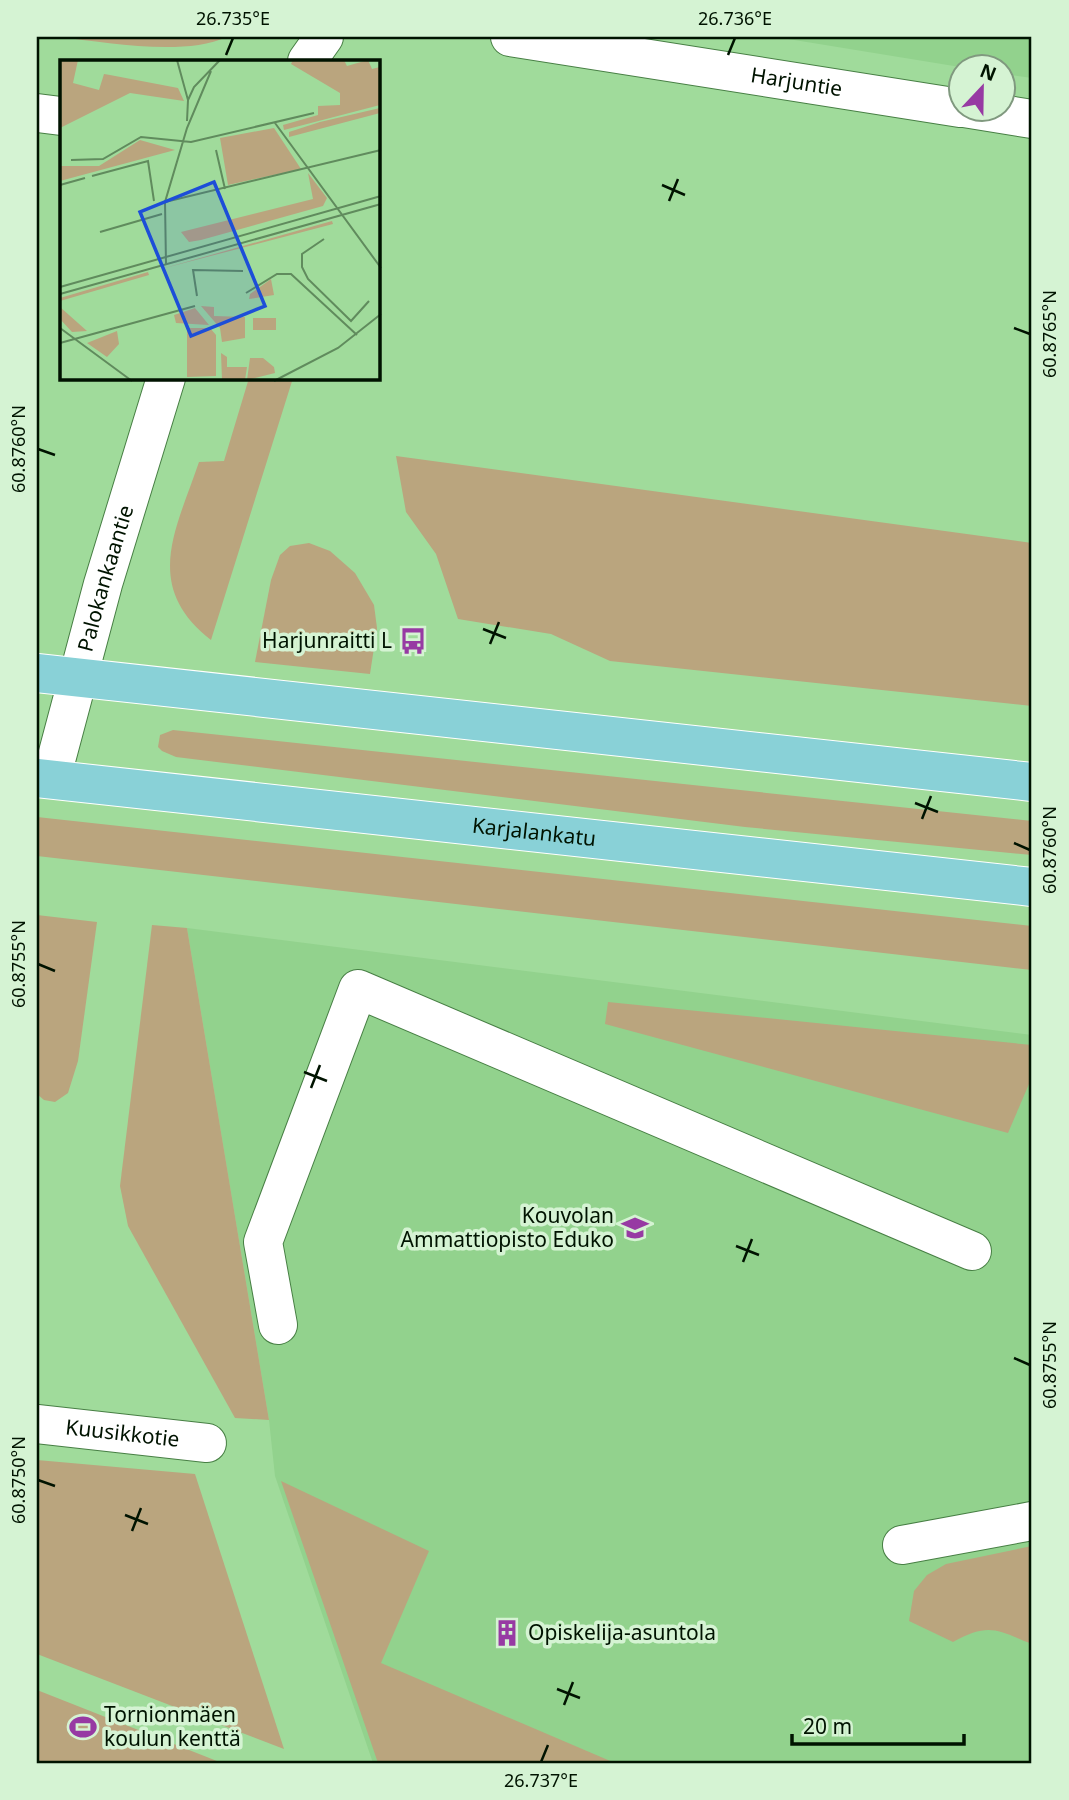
<svg xmlns="http://www.w3.org/2000/svg" width="1069" height="1800" font-family="'Noto Sans',sans-serif">
	<style>
		.built { fill: #92d28d }
		.green { fill: #baa57e }
		.lines { fill: none; stroke-linecap: round; stroke-linejoin: round }
		.minor-casing { stroke: #477f44; stroke-width: 40 }
		.major-casing { stroke: #fff; stroke-width: 40 }
		.minor { stroke: #fff; stroke-width: 38 }
		.major { stroke: #89d1d7; stroke-width: 38 }
		.ticks { fill: none; stroke: #001300; stroke-width: 2.5 }
		.labels { text-anchor: middle; stroke-width: 7; stroke-linejoin: round; paint-order: stroke }
		.street-label { font-size: 21px; fill: #001300; stroke: #d5f3d3 }
		.poi-label { font-size: 21px; fill: #001300; stroke: #d5f3d3; text-anchor: end }
		.inset-road { fill: none; stroke: #608b5d; stroke-width: 2 }
		.view { fill: #1d4ed8; fill-opacity: 0.15; stroke: #1d4ed8; stroke-width: 3.5 }
		.inset-edge { fill: none; stroke: #001300; stroke-width: 3.5 }
		.neatline { fill: none; stroke: #001300; stroke-width: 2.5 }
		.ticks-label { font-size: 18px; text-anchor: middle; fill: #001300 }
	</style>
	<rect width="100%" height="100%" fill="#a0db9b"/>
	<g class="built">
		<polygon points="776,37 1032,37 1032,78 1003,74 1002,66 960,67"/>
		<polygon points="187,928 1032,1035 1032,1763 373,1763 275,1476 269,1420"/>
	</g>
	<g class="green">
		<path d="M58,37H227C182,57 107,42 58,37Z"/>
		<path d="M249,378H293L211,640C142,586 176,530 199,462L224,461Z"/>
		<polygon points="396,456 1032,543 1032,706 610,661 551,634 458,619 436,554 406,512"/>
		<polygon points="309,543 330,551 355,573 374,605 377,628 370,674 255,662 271,580 280,555 290,546"/>
		<polygon points="173,730 1032,821 1032,855 745,827 176,757 162,751 158,747 160,735"/>
		<polygon points="37,817 1032,926 1032,970 37,856"/>
		<polygon points="37,915 97,922 78,1061 68,1093 55,1102 44,1100 37,1094"/>
		<polygon points="152,925 187,928 269,1420 235,1418 128,1226 120,1186"/>
		<polygon points="608,1002 1032,1045 1032,1077 1008,1133 605,1024"/>
		<polygon points="37,1460 195,1474 284,1749 37,1654"/>
		<polygon points="281,1481 429,1551 381,1663 615,1763 378,1763"/>
		<path d="M1032,1546V1644C997,1630 989,1622 953,1642L909,1621L914,1591L927,1575L946,1564Z"/>
		<polygon points="37,1690 222,1763 37,1763"/>
	</g>
	<g class="lines">
		<defs>
			<g id="minor">
				<path id="s1" d="M510,37L960,108"/>
				<polyline points="307,61 324,37"/>
				<polyline points="964,108 1032,119"/>
				<polyline points="37,113 61,116"/>
				<path id="s2" d="M51,779L103,584L166,378"/>
				<polyline points="278,1325 263,1242 358,989 972,1251"/>
				<path id="s3" d="M37,1424L207,1443"/>
				<polyline points="902,1545 1032,1521"/>
			</g>
			<g id="major">
				<polyline points="37,673 1032,782"/>
				<path id="s4" d="M37,778L1032,887"/>
			</g>
		</defs>
		<use href="#minor" class="minor-casing"/>
		<use href="#major" class="major-casing"/>
		<use href="#minor" class="minor"/>
		<use href="#major" class="major"/>
	</g>
	<path class="ticks" d="M226,55L233,38M728,55L735,38M662,185L685,195M669,201L678,179M1014,328L1030,334M38,449L55,455M483,629L506,638M490,644L499,622M915,803L938,812M922,819L931,796M1014,843L1030,850M38,964L55,971M304,1072L327,1081M311,1088L320,1065M736,1246L759,1255M743,1262L752,1239M1014,1358L1030,1365M38,1480L55,1486M125,1515L148,1524M132,1531L141,1508M557,1689L580,1698M564,1705L573,1682M541,1762L548,1745"/>
	<defs>
		<symbol id="bus-bare" viewBox="-9 -9 18 18"><path d="M-5-6H5V4H4V6H2V4H-2V6H-4V4H-5ZM-3.5-4V0h7V-4ZM-3.5 1.2v1.5H-2V1.2ZM2 1.2v1.5H3.5V1.2Z" fill="#973aa3" stroke="#d5f3d3" stroke-width="2.5" paint-order="stroke"/></symbol>
		<symbol id="school-bare" viewBox="-9 -9 18 18"><path d="M0-5L7-2L0 1L-7-2ZM-4 1L0 2.5L4 1V4Q0 6-4 4Z" fill="#973aa3" stroke="#d5f3d3" stroke-width="2.5" paint-order="stroke"/></symbol>
		<symbol id="building-bare" viewBox="-9 -9 18 18"><path d="M-4-6H4V6H1V3H-1V6H-4ZM-2.5-4.3h1.7v1.8h-1.7ZM.8-4.3h1.7v1.8H.8ZM-2.5-1h1.7V.8h-1.7ZM.8-1h1.7V.8H.8Z" fill="#973aa3" stroke="#d5f3d3" stroke-width="2.5" paint-order="stroke"/></symbol>
		<symbol id="stadium-bare" viewBox="-9 -9 18 18"><path d="M0-5a6.5 5 0 1 0 0 10a6.5 5 0 1 0 0-10ZM-3.5-1.8h7v3.6h-7Z" fill="#973aa3" stroke="#d5f3d3" stroke-width="2.5" paint-order="stroke"/></symbol>
	</defs>
	<g fill-rule="evenodd">
		<use href="#bus-bare" x="394" y="622" width="38" height="38"/>
		<use href="#school-bare" x="616" y="1209" width="38" height="38"/>
		<use href="#building-bare" x="488" y="1614" width="38" height="38"/>
		<use href="#stadium-bare" x="64" y="1708" width="38" height="38"/>
	</g>
	<g class="labels">
		<g class="street-label">
			<text dy="7" stroke="none"><textPath href="#s1" startOffset="290">Harjuntie</textPath></text>
			<text dy="7" stroke="none"><textPath href="#s2" startOffset="208">Palokankaantie</textPath></text>
			<text dy="7" stroke="none"><textPath href="#s4" startOffset="500">Karjalankatu</textPath></text>
			<text dy="7" stroke="none"><textPath href="#s3" startOffset="86">Kuusikkotie</textPath></text>
		</g>
		<g class="poi-label">
			<text x="392" y="648">Harjunraitti L</text>
			<text x="614" y="1223">Kouvolan<tspan x="614" dy="24">Ammattiopisto Eduko</tspan></text>
			<text x="528" y="1640" text-anchor="start">Opiskelija-asuntola</text>
			<text x="104" y="1722" text-anchor="start">Tornionmäen<tspan x="104" dy="24">koulun kenttä</tspan></text>
		</g>
	</g>
	<g transform="translate(60 60)">
		<rect width="320" height="320" fill="#a0db9b"/>
		<path d="M0,0H18L13,23L39,30L44,14L50,15L118,28L124,41L70,33L0,68ZM233,0H284L287,6L308,0L312,9L320,7V45L224,70L223,65L258,55V46L280,45V33L231,4ZM320,48V53L229,77V72L260,62ZM214,68L241,109L168,125L160,78ZM80,80L115,90L0,121V106H39ZM248,113L267,138L263,146L141,180L129,182L121,172L253,139ZM272,161L273,164L101,209ZM88,212L89,215L0,241V238ZM211,219L214,235L189,239L190,234ZM141,246L154,247V256L185,257V278L162,282L160,268ZM0,247L27,271L12,272L0,259ZM135,248L149,265L116,263L114,255ZM193,258H216V270H193ZM127,268H150L156,275V316L127,317ZM57,271L59,284L47,297L27,283ZM161,293L167,297V307H187L185,320H162ZM190,298H203L214,307L215,313L187,320Z" fill="#baa57e"/>
		<path class="inset-road" d="M117,0L128,40L127,61M128,40L134,27L160,0M215,63L321,208M156,90L165,129M11,100L43,99L81,77L131,82L254,53M32,116L88,101L94,141M0,125L25,118M105,142L321,90M40,172L102,154M264,179L242,194V207L248,219L291,261L309,241M106,204L105,142L127,68L151,11M0,227L321,136M186,233L217,214H231L297,275M0,234L321,144M137,236L133,210L183,211M0,268L72,321M0,283L135,246M214,321L278,288L321,254"/>
		<path class="view" d="M154,122L205,246L131,276L80,152Z"/>
		<rect width="320" height="320" class="inset-edge"/>
	</g>
	<rect width="1069" height="1800" fill="none" stroke="#d5f3d3" stroke-width="77"/>
	<g transform="translate(982 88) rotate(22)"><circle r="33" fill="#d5f3d3" stroke="#80997f" stroke-width="2"/>
	<path d="M0-5L12 26L0 18L-12 26Z" fill="#973aa3"/>
	<text y="-10" font-size="19" font-weight="bold" text-anchor="middle" fill="#001300">N</text>
	</g>
	<path d="M792 1734v10h172v-10" fill="none" stroke="#001300" stroke-width="3.5"/>
	<text x="803" y="1734" font-size="21" fill="#001300" stroke="#d5f3d3" stroke-width="5" paint-order="stroke">20 m</text>
	<rect x="38" y="38" width="992" height="1724" class="neatline"/>
	<g class="ticks-label">
		<text x="233" y="25">26.735°E</text>
		<text x="735" y="25">26.736°E</text>
		<text transform="translate(1050 334) rotate(-90)" y="6">60.8765°N</text>
		<text transform="translate(19 449) rotate(-90)" y="6">60.8760°N</text>
		<text transform="translate(1050 850) rotate(-90)" y="6">60.8760°N</text>
		<text transform="translate(19 964) rotate(-90)" y="6">60.8755°N</text>
		<text transform="translate(1050 1365) rotate(-90)" y="6">60.8755°N</text>
		<text transform="translate(19 1480) rotate(-90)" y="6">60.8750°N</text>
		<text x="541" y="1787">26.737°E</text>
	</g>
</svg>
